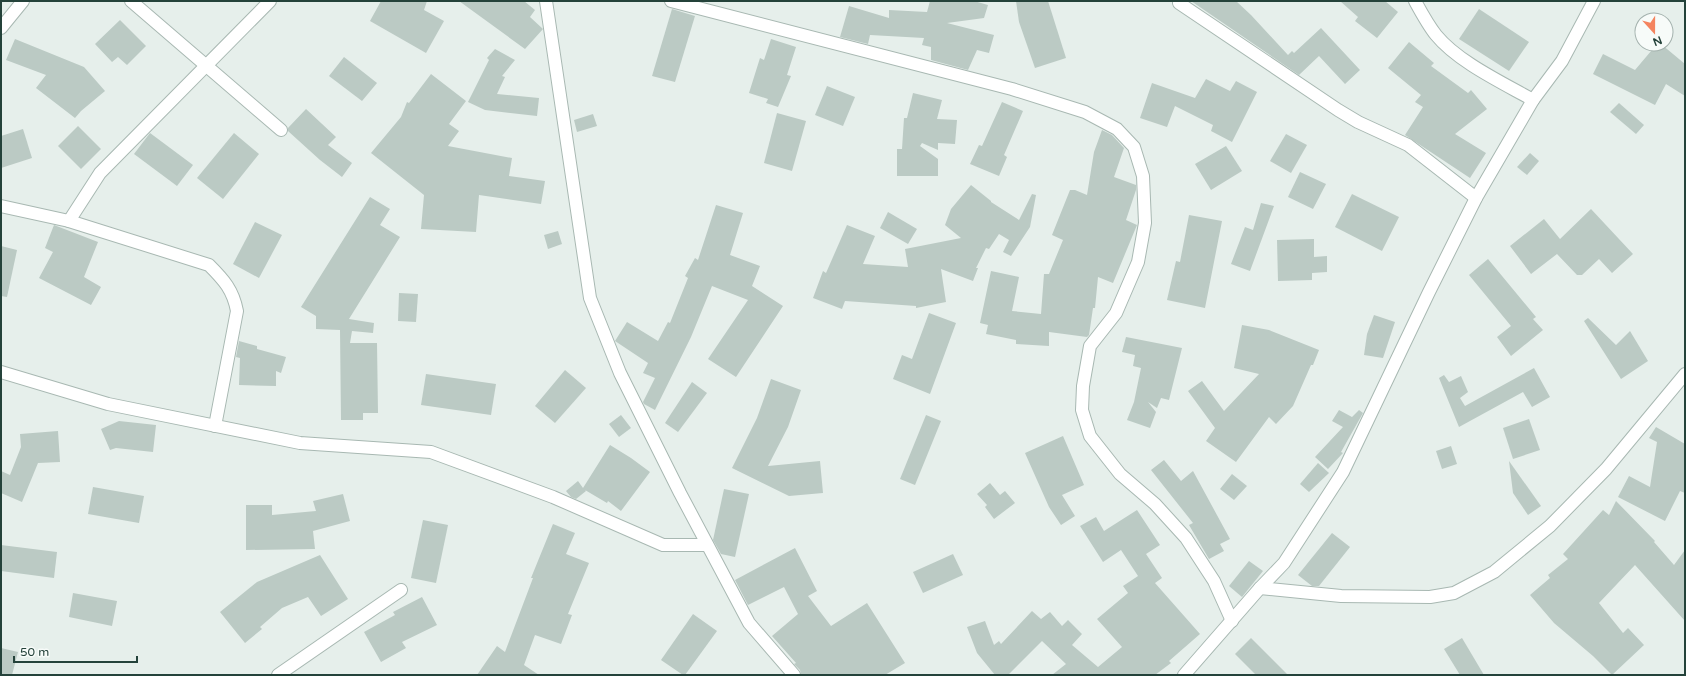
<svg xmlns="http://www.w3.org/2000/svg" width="1686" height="676" font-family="'Varela Round',sans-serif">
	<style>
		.building { fill: #bbcac4 }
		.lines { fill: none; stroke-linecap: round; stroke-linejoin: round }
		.street-casing { stroke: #a8b8b2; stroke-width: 14 }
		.street { stroke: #fff; stroke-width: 12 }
	</style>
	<rect width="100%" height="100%" fill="#e6efeb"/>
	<g class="building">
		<polygon points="381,1 427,1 424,10 444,21 426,53 370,21"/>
		<polygon points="459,1 524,1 535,10 530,17 543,29 525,49"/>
		<polygon points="930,1 974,1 988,5 984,18 947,23 994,35 989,53 977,50 968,70 931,60 931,47 922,45 924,38 870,35 868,44 840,37 849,6 889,18 889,10 927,12"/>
		<polygon points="1016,1 1048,1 1066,58 1035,68 1019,22"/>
		<polygon points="1191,1 1236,1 1251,15 1288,55 1292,51 1294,53 1321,28 1360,70 1345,84 1319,56 1299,75"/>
		<polygon points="1340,1 1385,1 1398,12 1377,38 1355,21 1358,17"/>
		<polygon points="672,9 695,16 675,82 652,76"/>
		<polygon points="1479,9 1529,42 1509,71 1459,39"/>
		<polygon points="120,20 146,46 127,65 118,57 112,62 95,44"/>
		<polygon points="15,39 84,67 105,91 81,111 75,118 36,88 46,75 6,60"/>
		<polygon points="771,39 796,47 787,75 791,76 778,107 766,103 768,99 749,93 760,58 764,60"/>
		<polygon points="1409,42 1434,63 1431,66 1468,93 1471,90 1487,109 1455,134 1486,153 1470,178 1405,135 1423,107 1415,102 1421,95 1388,68"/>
		<polygon points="1657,44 1661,44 1685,64 1685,96 1666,84 1655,105 1593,74 1603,54 1635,70"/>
		<polygon points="495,49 515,60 502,76 505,77 497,94 539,98 537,116 485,110 468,102 489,60 487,58"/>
		<polygon points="344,57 377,83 362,101 329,76"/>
		<polygon points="431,74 466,101 449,124 459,131 448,146 512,158 509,176 545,181 541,204 479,195 476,232 421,229 424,195 371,153 401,117 407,102 409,103"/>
		<polygon points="1206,79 1230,91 1236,81 1257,92 1232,142 1211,131 1213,125 1175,106 1167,127 1140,118 1152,83 1195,98"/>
		<polygon points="827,86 855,97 843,126 815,115"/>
		<polygon points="913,93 942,100 937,119 957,120 955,144 938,143 938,150 922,143 920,146 938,159 938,176 897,176 897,149 902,149 904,118 907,118"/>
		<polygon points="1002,102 1023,111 1004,155 1007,157 999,176 970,164 979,145 982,146"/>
		<polygon points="1619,103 1644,125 1636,134 1610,112"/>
		<polygon points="306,109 336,137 328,145 352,163 342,177 320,160 288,131 288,128"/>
		<polygon points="777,113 806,121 792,171 764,163"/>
		<polygon points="593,114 597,126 577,132 574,120"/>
		<polygon points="78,126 101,149 81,169 58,146"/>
		<polygon points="23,129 32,158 1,168 1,136"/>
		<polygon points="1102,130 1112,135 1124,148 1114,177 1136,185 1136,190 1126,220 1137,225 1113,283 1098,277 1095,308 1093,308 1089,335 1087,337 1049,332 1049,346 1016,344 1016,340 986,334 988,325 980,323 991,271 1019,277 1012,311 1041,314 1044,274 1049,274 1063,240 1052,235 1070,190 1075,190 1087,195 1094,152"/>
		<polygon points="150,133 193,165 177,186 134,154"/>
		<polygon points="234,133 259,154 223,199 197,178"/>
		<polygon points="1286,134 1307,145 1291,173 1270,161"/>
		<polygon points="1226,146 1242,171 1211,190 1195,164"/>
		<polygon points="1530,153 1539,161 1527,175 1517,167"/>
		<polygon points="1300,172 1326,184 1313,209 1288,197"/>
		<polygon points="971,185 991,201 991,202 1019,220 1032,194 1036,195 1030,227 1011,256 1003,252 1009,240 999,234 989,249 986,248 976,268 978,268 973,281 941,269 946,302 916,308 916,306 845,301 842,309 813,298 823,271 826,273 847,225 875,236 863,264 908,267 905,249 961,238 945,225 951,209"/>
		<polygon points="1352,194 1399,217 1382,251 1335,227"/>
		<polygon points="370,197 390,209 380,225 400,237 349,319 374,323 373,333 352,331 350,343 377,343 378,413 363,413 363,420 341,420 340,330 316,329 316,316 301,307"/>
		<polygon points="1261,203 1274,206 1250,271 1231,264 1245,227 1253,230"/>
		<polygon points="716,205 743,213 730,255 760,266 752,286 783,306 736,377 708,359 748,300 712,286 691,337 655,410 644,404 643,402 655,378 643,373 648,363 615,341 627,322 658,341 668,322 670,323 688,278 685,276 695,258 698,260"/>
		<polygon points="1591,209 1633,254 1612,273 1599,259 1582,275 1577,275 1557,254 1531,274 1510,246 1544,219 1560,239"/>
		<polygon points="888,212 917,229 908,244 880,228"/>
		<polygon points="1189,215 1222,221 1205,308 1167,300 1176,261 1180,262"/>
		<polygon points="255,222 282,235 259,278 233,264"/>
		<polygon points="54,225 98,242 84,277 101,287 91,305 39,278 53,252 45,248"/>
		<polygon points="558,231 562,244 548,249 544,235"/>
		<polygon points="1314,239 1314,257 1327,256 1327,272 1312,273 1312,280 1278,281 1277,240"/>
		<polygon points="1,246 17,250 7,297 1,296"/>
		<polygon points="1488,259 1536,317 1533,319 1543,330 1511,356 1497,337 1511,326 1469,275"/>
		<polygon points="399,293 418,294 416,322 398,321"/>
		<polygon points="929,313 956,323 930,394 893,379 902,355 912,359"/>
		<polygon points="1374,315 1395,322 1383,358 1364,355 1367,334"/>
		<polygon points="1588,318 1616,345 1630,331 1648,361 1621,379 1584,321"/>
		<polygon points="1242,325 1269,330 1319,350 1313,365 1311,365 1293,406 1276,424 1269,417 1236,462 1206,441 1215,428 1188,391 1202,381 1224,411 1259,374 1234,368"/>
		<polygon points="1126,337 1182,348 1169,400 1161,398 1157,408 1148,402 1156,412 1150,428 1127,420 1134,402 1141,368 1133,366 1135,355 1122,352"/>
		<polygon points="239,341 257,346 257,349 286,357 281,373 276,371 276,386 239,385 240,358 236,357"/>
		<polygon points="1534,368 1550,397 1532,407 1523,392 1459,427 1439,378 1444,375 1449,382 1461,376 1468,392 1460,398 1465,406"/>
		<polygon points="565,370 586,388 555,423 535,406"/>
		<polygon points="426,374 496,384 491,415 421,405"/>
		<polygon points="771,379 801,390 788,427 768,466 820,461 823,493 789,496 732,468 757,418"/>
		<polygon points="692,382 707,393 678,432 665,423"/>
		<polygon points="1339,410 1352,417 1359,410 1363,413 1341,452 1343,453 1328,469 1315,457 1343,427 1332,421"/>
		<polygon points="621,415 631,428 619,437 609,424"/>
		<polygon points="926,415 941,421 915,485 900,479"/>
		<polygon points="1529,419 1540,450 1513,459 1503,428"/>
		<polygon points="119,421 156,425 153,452 116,448 110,450 101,429"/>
		<polygon points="1656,427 1685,444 1685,493 1680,491 1665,521 1618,497 1629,476 1650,487 1657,442 1649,438"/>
		<polygon points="58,431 60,462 38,463 22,502 1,493 1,471 10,475 21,447 20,434"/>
		<polygon points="1063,436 1084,485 1062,495 1075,516 1061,525 1049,507 1025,453"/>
		<polygon points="610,445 631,458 650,472 621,511 608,501 607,503 585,490 586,491 576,499 571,497 566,491 578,481 583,488"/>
		<polygon points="1451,446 1457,464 1442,469 1436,451"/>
		<polygon points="1164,460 1181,481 1193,471 1230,539 1220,544 1224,551 1209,559 1189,525 1193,523 1151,470"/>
		<polygon points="1509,461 1541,506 1528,515 1513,493"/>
		<polygon points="1318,463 1329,473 1309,492 1300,484"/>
		<polygon points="1232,474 1247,486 1234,500 1220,489"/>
		<polygon points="990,483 1000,495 1005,491 1015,503 994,519 985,507 987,505 977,494"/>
		<polygon points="93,487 144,496 139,523 88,514"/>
		<polygon points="724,489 749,494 735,557 721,554 713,540"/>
		<polygon points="343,494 350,521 313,531 315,549 246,550 246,505 272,505 272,515 316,511 313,501"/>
		<polygon points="1616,501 1655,541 1654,542 1674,565 1685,550 1685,621 1635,565 1599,603 1623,633 1628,628 1644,645 1612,675 1593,656 1554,623 1530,595 1550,578 1548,575 1568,559 1563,554 1603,510 1609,515"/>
		<polygon points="1137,510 1160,545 1146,554 1162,578 1155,583 1200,634 1169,661 1171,663 1155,675 1052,675 1066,664 1042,641 1008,675 995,675 977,653 967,627 985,621 994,645 999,641 1001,644 1032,611 1041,619 1050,612 1062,626 1068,620 1082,634 1072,645 1098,667 1122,647 1097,619 1128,593 1123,586 1138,576 1121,550 1103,562 1080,526 1096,517 1104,531"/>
		<polygon points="423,520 448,525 436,583 411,578"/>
		<polygon points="553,524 575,533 566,554 589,563 568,614 572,615 561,644 535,635 524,665 539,675 477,675 497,646 505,652 533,578 531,578"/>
		<polygon points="1332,533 1350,547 1319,586 1312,586 1298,575"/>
		<polygon points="1,545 57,552 54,578 1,571"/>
		<polygon points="795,548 817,591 808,596 831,626 867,603 905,663 885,675 801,675 800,670 794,664 796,663 772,636 798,614 784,587 748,605 735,580"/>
		<polygon points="953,554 963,575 923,593 913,572"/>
		<polygon points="320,555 348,599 321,616 308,597 282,608 260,627 262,629 245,643 220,612 257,582"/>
		<polygon points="1249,561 1263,571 1242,597 1229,586"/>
		<polygon points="73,593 117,601 112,626 69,617"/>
		<polygon points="422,597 437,625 402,642 406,648 381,662 364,632 395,615 393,612"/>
		<polygon points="693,614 717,631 685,675 683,675 661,660"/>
		<polygon points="1251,638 1288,675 1256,675 1235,654"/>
		<polygon points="1462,638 1484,675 1460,675 1444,649"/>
		<polygon points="1,648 18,652 12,675 1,675"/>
	</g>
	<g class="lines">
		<defs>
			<g id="street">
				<polyline points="131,1 281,130"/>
				<polyline points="546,1 590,298 620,373 680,493 749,623 794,675"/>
				<polyline points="671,1 1012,89 1085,112 1117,129 1134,147 1143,176 1145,223 1138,262 1116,313 1090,346 1083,386 1082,410 1090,436 1120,474 1155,504 1186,538 1214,581 1232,621"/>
				<path d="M1415,1C1421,12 1428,25 1436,35C1458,62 1503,83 1533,100"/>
				<polyline points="1179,3 1338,110 1358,122 1408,145 1476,198"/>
				<polyline points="1,28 23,1"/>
				<path d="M1,206L69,221L209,265C224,280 233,290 237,311L215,426"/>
				<polyline points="69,221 100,173 270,1"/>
				<polyline points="1,372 108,404 300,443 431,452 553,497 663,545 707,545"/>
				<polyline points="1260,588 1341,596 1430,597 1454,593 1494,572 1550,526 1606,469 1685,374"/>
				<polyline points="278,675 401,590"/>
				<polyline points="1184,675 1260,588 1284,563 1343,472 1429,292 1476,198 1533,100 1562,61 1594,1"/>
			</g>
		</defs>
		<use href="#street" class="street-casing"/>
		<use href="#street" class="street"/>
	</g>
	<rect width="1686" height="676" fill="none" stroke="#24423a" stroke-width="4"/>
	<g transform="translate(1654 32) rotate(159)"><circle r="19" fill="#f7fbf9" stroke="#a3b1ad"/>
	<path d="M0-3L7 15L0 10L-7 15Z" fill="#f4845f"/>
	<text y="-6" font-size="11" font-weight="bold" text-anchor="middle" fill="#24423a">N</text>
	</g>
	<path d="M14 656v6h123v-6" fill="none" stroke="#24423a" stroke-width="2"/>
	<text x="20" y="656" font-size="12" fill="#24423a" stroke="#f7fbf9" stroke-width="3" paint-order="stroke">50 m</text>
</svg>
